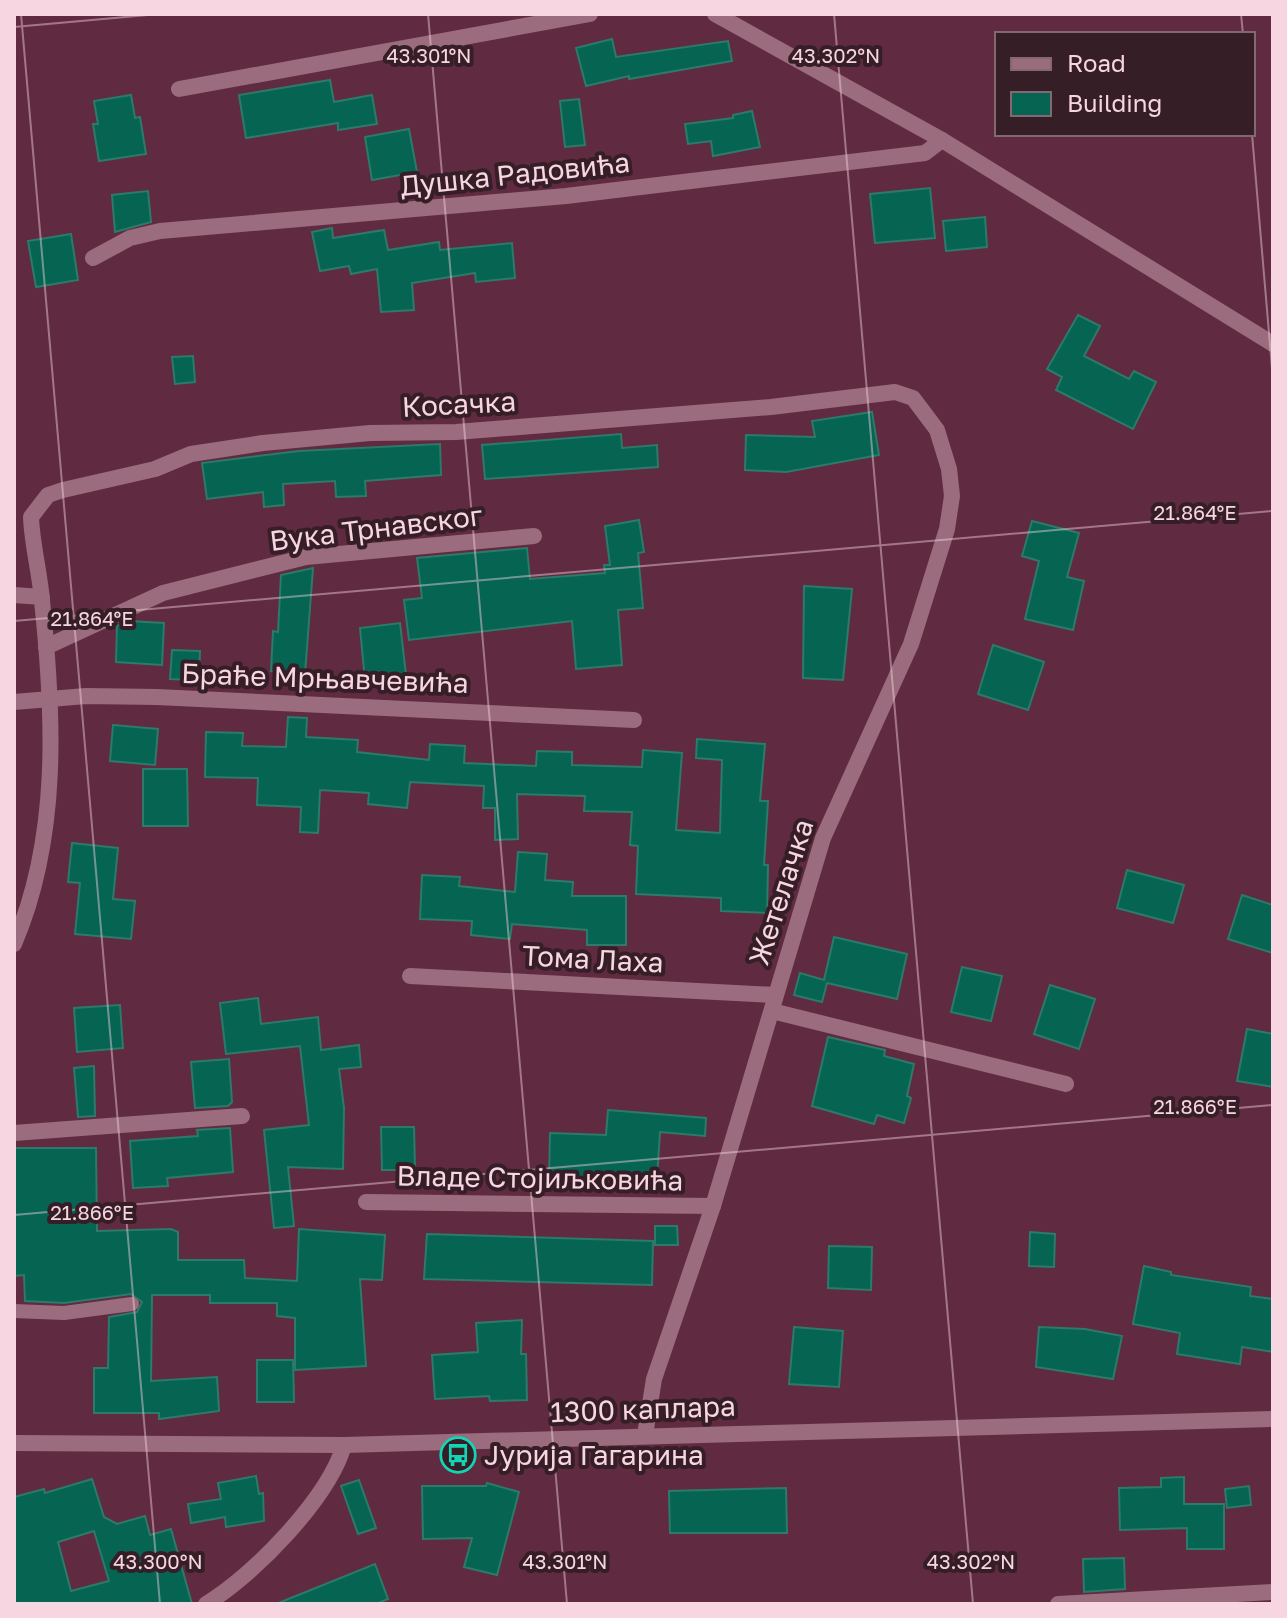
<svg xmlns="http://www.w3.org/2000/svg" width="1287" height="1618" font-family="'Golos Text',sans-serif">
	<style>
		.building { fill: #066453; stroke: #2c7a69; stroke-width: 2; fill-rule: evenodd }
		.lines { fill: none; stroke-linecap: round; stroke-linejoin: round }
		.lane { stroke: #9b6c7d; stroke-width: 14 }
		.street { stroke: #9b6c7d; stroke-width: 16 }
		.ticks { fill: none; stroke: #f7d5e1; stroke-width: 2; stroke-opacity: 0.45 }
		.labels { text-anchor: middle; stroke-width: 8; stroke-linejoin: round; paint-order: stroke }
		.street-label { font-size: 28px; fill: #f7d5e1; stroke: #361e27 }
		.poi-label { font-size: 28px; fill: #f7d5e1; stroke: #361e27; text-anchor: start }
		.ticks-label { font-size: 20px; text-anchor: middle; fill: #f7d5e1; stroke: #361e27; stroke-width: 8; stroke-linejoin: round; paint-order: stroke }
	</style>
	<rect width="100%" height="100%" fill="#602b41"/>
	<g class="building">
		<polygon points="612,39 616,57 728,41 732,61 629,79 629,76 586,86 576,48"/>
		<polygon points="330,80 334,102 372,95 377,124 338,130 338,123 246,138 239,95"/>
		<polygon points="131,95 135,118 140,117 146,154 99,161 93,124 98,124 94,101"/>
		<polygon points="579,99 585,145 565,147 560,101"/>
		<polygon points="752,111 760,147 713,156 711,141 688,144 685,124 733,118 733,115"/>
		<polygon points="409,129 417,172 372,180 365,137"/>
		<polygon points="930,188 935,238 875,243 870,194"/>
		<polygon points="148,191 151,222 115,232 112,195"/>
		<polygon points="985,217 987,247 946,251 943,221"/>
		<polygon points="332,228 333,238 384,230 388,250 439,242 440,250 512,243 515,278 476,282 475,273 412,283 414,310 381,312 377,269 351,274 349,266 320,271 312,232"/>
		<polygon points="71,234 78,280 36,287 28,241"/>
		<polygon points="1078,315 1100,326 1084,356 1129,379 1134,371 1156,382 1133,429 1056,390 1062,377 1047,369"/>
		<polygon points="193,356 195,382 175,384 172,357"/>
		<polygon points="872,412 879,455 786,472 745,470 746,435 815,437 812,421"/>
		<polygon points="621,434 622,448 657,445 658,467 485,479 482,445"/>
		<polygon points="440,444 441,475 365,481 366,496 336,497 335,481 283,484 284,505 264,507 263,492 207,499 202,463 299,451"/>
		<polygon points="639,520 644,552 638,553 643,608 618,610 622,665 576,669 572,621 409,640 404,600 422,598 417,558 527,548 530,579 605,573 604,565 610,565 605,526"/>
		<polygon points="1032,521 1079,533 1067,577 1084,581 1073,630 1025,619 1039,561 1022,556"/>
		<polygon points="313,568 305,674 271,671 273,631 278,632 281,575"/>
		<polygon points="804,586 852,589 843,680 803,678"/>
		<polygon points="128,621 164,623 162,665 116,662 117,626"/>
		<polygon points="400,623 406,675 365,680 360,628"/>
		<polygon points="993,645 1044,662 1028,710 978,694"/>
		<polygon points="172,650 200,651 199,680 170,679"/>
		<polygon points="288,717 307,718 306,737 358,740 357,752 429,760 430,744 465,746 464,763 536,766 537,751 572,752 572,765 642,767 643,750 682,753 676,830 720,833 722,760 696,758 697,739 765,744 760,801 768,801 764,865 768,865 767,913 721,911 721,898 636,894 638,846 630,845 632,812 584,811 585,796 517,794 518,839 495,840 495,808 483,808 484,786 410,782 407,808 368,804 369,793 320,790 318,833 300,832 301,807 257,805 258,778 205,777 206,732 243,733 242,746 286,747"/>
		<polygon points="113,725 158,729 155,765 110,761"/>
		<polygon points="143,769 187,769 188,826 143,826"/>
		<polygon points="72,843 118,848 113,899 135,901 131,939 75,934 80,883 68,882"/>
		<polygon points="518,852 547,854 545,880 573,882 572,896 626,896 626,945 587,945 587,930 512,924 510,939 471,935 472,921 420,919 422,875 460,877 459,886 515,892"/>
		<polygon points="1127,870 1184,885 1173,923 1117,908"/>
		<polygon points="1242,895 1273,905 1273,953 1228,939"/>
		<polygon points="834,937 907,954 897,999 827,983 822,1002 794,995 800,973 824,980"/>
		<polygon points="962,967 1002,976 991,1021 951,1012"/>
		<polygon points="1050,985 1095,999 1079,1049 1034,1034"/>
		<polygon points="258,998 261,1024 318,1017 321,1050 359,1045 361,1067 339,1069 344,1108 343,1169 288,1167 294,1226 274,1228 264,1130 309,1125 300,1046 226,1054 220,1003"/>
		<polygon points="120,1005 123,1048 77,1052 74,1008"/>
		<polygon points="1247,1029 1273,1034 1273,1087 1237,1081"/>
		<polygon points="828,1037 885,1050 884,1056 914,1064 907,1096 911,1098 904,1123 877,1115 874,1124 812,1106"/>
		<polygon points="229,1059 232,1102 228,1106 195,1108 191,1062"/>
		<polygon points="94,1066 95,1116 78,1117 74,1068"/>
		<polygon points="608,1110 706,1118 705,1136 660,1132 657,1178 604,1175 604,1190 583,1189 583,1183 549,1182 550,1133 606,1135"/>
		<polygon points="381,1127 414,1127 415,1170 382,1170"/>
		<polygon points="230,1128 233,1172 167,1178 168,1186 133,1188 130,1141 198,1136 197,1130"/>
		<polygon points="15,1148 96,1148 97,1231 171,1229 178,1232 178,1260 244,1260 245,1278 297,1281 299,1229 385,1235 382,1280 360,1279 366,1366 295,1370 295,1318 277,1316 277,1303 210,1303 210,1295 152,1295 151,1381 217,1377 219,1411 159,1419 159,1413 94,1413 94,1368 108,1368 109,1317 137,1312 142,1302 131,1294 64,1303 25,1301 24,1275 14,1276"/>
		<polygon points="655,1226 677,1226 678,1245 655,1245"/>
		<polygon points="1030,1232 1055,1234 1054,1267 1029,1266"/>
		<polygon points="427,1234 653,1241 652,1285 424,1279"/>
		<polygon points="829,1246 872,1247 871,1290 828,1288"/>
		<polygon points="1144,1266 1171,1272 1171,1275 1251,1287 1250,1296 1273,1299 1273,1352 1242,1347 1240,1364 1177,1354 1180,1333 1133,1324"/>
		<polygon points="522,1320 521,1354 526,1354 527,1400 490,1401 489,1396 435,1399 432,1355 478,1352 476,1323"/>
		<polygon points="794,1327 843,1331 839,1387 789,1384"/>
		<polygon points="1039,1327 1085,1329 1122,1336 1113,1379 1036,1367"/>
		<polygon points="257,1360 293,1360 294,1402 257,1402"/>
		<polygon points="256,1476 259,1494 263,1493 264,1521 226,1527 225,1517 191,1523 188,1504 221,1499 218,1483"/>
		<polygon points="1184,1477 1184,1504 1224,1504 1224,1549 1187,1549 1187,1528 1120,1530 1119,1488 1161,1487 1161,1478"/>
		<path d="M92,1479L104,1517L117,1524L145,1516L150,1535L171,1529L192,1604H14V1497L44,1489L45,1493ZM94,1531L109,1581L71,1591L58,1542Z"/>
		<polygon points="359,1480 376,1528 358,1534 341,1486"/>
		<polygon points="487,1483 519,1492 497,1575 464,1567 472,1538 423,1539 422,1486 486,1486"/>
		<polygon points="1249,1486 1251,1505 1227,1508 1225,1489"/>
		<polygon points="786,1488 787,1533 670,1533 669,1491"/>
		<polygon points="1124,1558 1125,1589 1084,1592 1083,1559"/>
		<polygon points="375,1564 388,1599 376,1604 276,1604"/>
	</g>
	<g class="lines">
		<polyline class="lane" points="14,1311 64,1313 132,1304"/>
		<g class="street">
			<polyline points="715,14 942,140 1273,344"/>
			<polyline points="179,89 590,14"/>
			<polyline points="93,258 130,238 160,231 566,196 925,153 942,140"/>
			<polyline points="14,595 42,597"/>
			<polyline points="46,647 163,593 306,557 534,536"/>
			<polyline points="14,702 86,696 157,697 634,720"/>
			<path d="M14,944C60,837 54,715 42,601C40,573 32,545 31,517L48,495L63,490L155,469L191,454L263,443L370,433L456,432L771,407L895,392L913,398L937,430L949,469L952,496L947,529L911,644L823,838L713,1206L654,1379L645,1435"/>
			<polyline points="410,976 774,995"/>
			<polyline points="772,1011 1066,1084"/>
			<polyline points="14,1133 242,1116"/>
			<polyline points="366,1202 713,1206"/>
			<polyline points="14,1443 344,1445 1273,1419"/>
			<path d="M206,1604C253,1576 329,1498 344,1445"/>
			<polyline points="1058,1604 1273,1592"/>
		</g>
	</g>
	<path class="ticks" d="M21,14L160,1604M428,14L567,1604M834,14L973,1604M1241,14L1243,34M14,27L159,14M1252,134L1273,380M14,621L1273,511M14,1215L1273,1105"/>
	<defs>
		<symbol id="bus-ring" viewBox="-11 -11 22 22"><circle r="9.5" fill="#361e27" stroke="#13d5b3" stroke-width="1.5"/><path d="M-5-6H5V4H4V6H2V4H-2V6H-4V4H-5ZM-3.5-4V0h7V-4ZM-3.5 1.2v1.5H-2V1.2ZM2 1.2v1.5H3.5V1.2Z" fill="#13d5b3"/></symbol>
	</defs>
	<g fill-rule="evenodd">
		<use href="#bus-ring" x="438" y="1435" width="40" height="40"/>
	</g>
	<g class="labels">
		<g class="street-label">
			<text transform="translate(515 174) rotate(-6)" y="10">Душка Радовића</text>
			<text transform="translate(459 404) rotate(-3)" y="10">Косачка</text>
			<text transform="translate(376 528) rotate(-7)" y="10">Вука Трнавског</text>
			<text transform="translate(325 678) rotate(2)" y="10">Браће Мрњавчевића</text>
			<text transform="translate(781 892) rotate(-72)" y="10">Жетелачка</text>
			<text transform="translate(593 959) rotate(3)" y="10">Тома Лаха</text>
			<text transform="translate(540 1178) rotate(1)" y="10">Владе Стојиљковића</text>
			<text transform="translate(643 1409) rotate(-2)" y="10">1300 каплара</text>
		</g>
		<g class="poi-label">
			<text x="484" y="1465">Јурија Гагарина</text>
		</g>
	</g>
	<g class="ticks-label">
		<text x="429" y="63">43.301°N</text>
		<text x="836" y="63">43.302°N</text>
		<text x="1195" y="520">21.864°E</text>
		<text x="92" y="626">21.864°E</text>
		<text x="1195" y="1114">21.866°E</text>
		<text x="92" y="1220">21.866°E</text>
		<text x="158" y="1569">43.300°N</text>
		<text x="565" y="1569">43.301°N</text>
		<text x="971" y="1569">43.302°N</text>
	</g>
	<rect width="1287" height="1618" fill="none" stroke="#f7d5e1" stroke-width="32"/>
	<rect x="995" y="32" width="260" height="104" fill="#361e27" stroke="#836771" stroke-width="2"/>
	<rect x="1011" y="58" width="40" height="12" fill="#9b6c7d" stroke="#836771" stroke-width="2"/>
	<text x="1067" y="72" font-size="24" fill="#f7d5e1">Road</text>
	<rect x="1011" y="92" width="40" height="24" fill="#066453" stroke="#836771" stroke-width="2"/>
	<text x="1067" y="112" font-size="24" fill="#f7d5e1">Building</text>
</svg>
